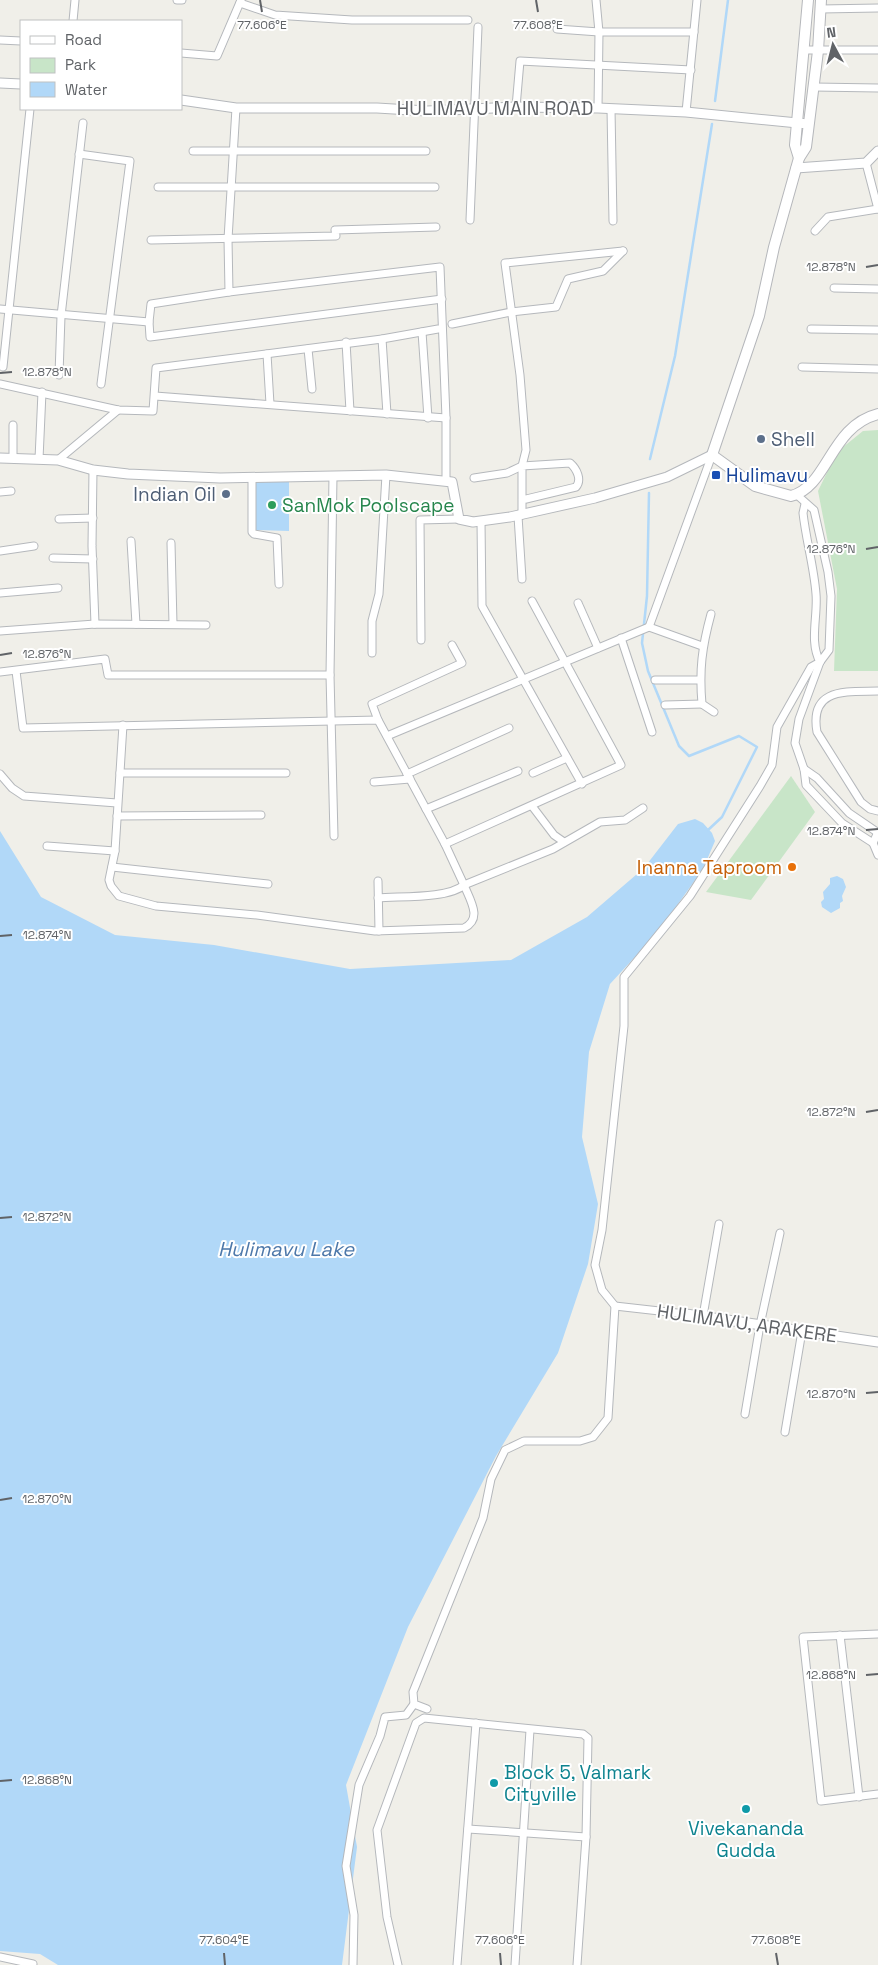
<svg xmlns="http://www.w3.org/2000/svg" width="878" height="1965" font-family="'Space Grotesk',sans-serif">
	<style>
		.green { fill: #c8e5c8 }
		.water { fill: #b1d8f8 }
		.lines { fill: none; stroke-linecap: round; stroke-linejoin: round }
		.stream { stroke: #b1d8f8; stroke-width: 2.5 }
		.minor-casing { stroke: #b5b8bc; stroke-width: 9 }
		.tertiary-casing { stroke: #b5b8bc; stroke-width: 11 }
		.secondary-casing { stroke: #b5b7bb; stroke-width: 12 }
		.minor { stroke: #fff; stroke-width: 7 }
		.tertiary { stroke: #fff; stroke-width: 9 }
		.secondary { stroke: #fff; stroke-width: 10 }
		.ticks { fill: none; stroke: #606367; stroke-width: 2 }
		.service-dot { fill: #5c6f8a; stroke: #fff; stroke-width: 2 }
		.transit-dot { fill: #1a4fb4; stroke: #fff; stroke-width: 2 }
		.leisure-dot { fill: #2e9e5b; stroke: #fff; stroke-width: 2 }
		.food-dot { fill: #e8710a; stroke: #fff; stroke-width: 2 }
		.culture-dot { fill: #0f9aa8; stroke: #fff; stroke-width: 2 }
		.labels { text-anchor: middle; stroke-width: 4; stroke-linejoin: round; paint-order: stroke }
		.street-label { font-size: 19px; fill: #606367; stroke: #fff }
		.service-label { font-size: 19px; fill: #4e5e75; stroke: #fff; text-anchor: start }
		.transit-label { font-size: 19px; fill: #164399; stroke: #fff; text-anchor: start }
		.leisure-label { font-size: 19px; fill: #27864d; stroke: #fff; text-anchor: start }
		.food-label { font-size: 19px; fill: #c56008; stroke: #fff; text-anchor: end }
		.culture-label { font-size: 19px; fill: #0d838f; stroke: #fff; text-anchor: start }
		.water-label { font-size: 20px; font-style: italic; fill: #4d78aa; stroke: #fff }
		.ticks-label { font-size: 12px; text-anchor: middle; fill: #606367; stroke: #fff; stroke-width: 4; stroke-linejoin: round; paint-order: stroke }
	</style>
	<rect width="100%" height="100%" fill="#f0efe9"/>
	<g class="green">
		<polygon points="878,430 878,671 834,671 837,589 818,491 837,452 863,431"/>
		<polygon points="791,776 815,812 751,900 706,892"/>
	</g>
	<g class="water">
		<polygon points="289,480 289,531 256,530 254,481"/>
		<polygon points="695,819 703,823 712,833 715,841 703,869 658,932 610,984 589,1052 582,1137 598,1204 588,1264 558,1353 496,1456 408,1627 346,1785 357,1847 342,1965 58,1965 40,1954 0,1951 0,831 41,897 115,935 214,945 350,969 511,960 587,917 644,868 678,824"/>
		<polygon points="837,876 843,879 846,887 842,896 843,901 840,903 840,908 831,913 822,907 821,902 824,899 823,892 830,884 830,878"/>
	</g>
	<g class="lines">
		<g class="stream">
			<polyline points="715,101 728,0"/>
			<polyline points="650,459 675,356 712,124"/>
			<polyline points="649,493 647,596 642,643 648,671 679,746 689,756 739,736 757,747 722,817 708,830"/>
		</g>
		<defs>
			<g id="minor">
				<polyline points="177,0 182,0"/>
				<polyline points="596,0 599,32 598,108"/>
				<polyline points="240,3 275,15 352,20 468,20"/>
				<polyline points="821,9 878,8"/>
				<polyline points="73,21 75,0"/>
				<polyline points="557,29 599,32 694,32"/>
				<polyline points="0,40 21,41"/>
				<polyline points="805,50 878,50"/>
				<polyline points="181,53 217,56 241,0"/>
				<polyline points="814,87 878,88"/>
				<polyline points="516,107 520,61 691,70"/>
				<polyline points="611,109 613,221"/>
				<polyline points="686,112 697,0"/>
				<polyline points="193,151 426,151"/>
				<polyline points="79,154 130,161 101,384"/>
				<polyline points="866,163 878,209"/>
				<polyline points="158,187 435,187"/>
				<polyline points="470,220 478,27"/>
				<polyline points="815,231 828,217 878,209"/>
				<polyline points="151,240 336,236 335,230 436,227"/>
				<polyline points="834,288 878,289"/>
				<polyline points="229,292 228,239 236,108"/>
				<polyline points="0,309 149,322 151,304 229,292 440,267 446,418 446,481"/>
				<polyline points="149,322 150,337 442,299"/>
				<polyline points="452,324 511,312 556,307 568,279 603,271 623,251"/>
				<polyline points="811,329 878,330"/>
				<polyline points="422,332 428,418"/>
				<polyline points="382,339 387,414"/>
				<polyline points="346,342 350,411"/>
				<polyline points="308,349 312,389"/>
				<polyline points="267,354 270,404"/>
				<polyline points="3,367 30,109"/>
				<polyline points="802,367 878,369"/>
				<polyline points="59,375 61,316 83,123"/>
				<polyline points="0,384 118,410 153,411 156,368 382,339 438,329"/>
				<polyline points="155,396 446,418"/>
				<polyline points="13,458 13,425"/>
				<polyline points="39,459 42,392"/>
				<polyline points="58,460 118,410"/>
				<polyline points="93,470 92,546 95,624"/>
				<polyline points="333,476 330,675 334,836"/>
				<polyline points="252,477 252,532 254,534 277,538 279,584"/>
				<polyline points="474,478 507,473 522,466 526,450 520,375 505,263 623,251"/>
				<polyline points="0,492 11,491"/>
				<polyline points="797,495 814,510 828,572 831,596 829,650 820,662 799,719 795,743 804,769 806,785 842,823 873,843"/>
				<path d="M805,504L803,513C806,540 814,567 816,594C818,616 809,642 820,662"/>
				<path d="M522,515V466L570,463C577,469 582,480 576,487L522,500"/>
				<polyline points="518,516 522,579"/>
				<polyline points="59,519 93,518"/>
				<polyline points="481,521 482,606 582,784"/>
				<polyline points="131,541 136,624"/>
				<polyline points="171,543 173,624"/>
				<polyline points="0,551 34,546"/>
				<polyline points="53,558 93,559"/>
				<polyline points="0,593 58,588"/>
				<polyline points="578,603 598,648"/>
				<path d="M711,614C702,647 699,670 702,704L714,712"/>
				<polyline points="649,627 712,455"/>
				<polyline points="0,631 95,624 206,625"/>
				<polyline points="621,638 652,732"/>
				<polyline points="421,640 420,520 459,519"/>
				<polyline points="372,653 372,621 379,594 386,475"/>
				<polyline points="16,671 23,728 378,720 445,844 621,765 532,601"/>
				<polyline points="0,672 105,659 108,675 330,675"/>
				<polyline points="655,680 700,680"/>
				<path d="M878,691C847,692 809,687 817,732L861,802L870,809L878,811"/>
				<polyline points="665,705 702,704"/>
				<polyline points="378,720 372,704 462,663 452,645"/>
				<path d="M123,725L115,851L109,880L111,886L119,896L156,906L257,915L375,931L464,928C483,919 470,900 464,885C448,899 399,896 378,898"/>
				<polyline points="387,736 649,627 702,646"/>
				<polyline points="804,769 817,778 849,813 877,832"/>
				<polyline points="120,773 286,773"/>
				<polyline points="533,773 567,758"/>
				<polyline points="0,774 12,788 24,796 117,803"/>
				<polyline points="407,774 509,728"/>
				<polyline points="374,782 410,779"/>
				<polyline points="532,806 554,835 564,842"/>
				<polyline points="426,809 518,771"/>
				<polyline points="117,816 261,815"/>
				<polyline points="878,832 873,843 878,855"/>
				<polyline points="445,844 464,885 553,849 600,822 625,820 643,808"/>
				<polyline points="47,846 115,851"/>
				<polyline points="112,867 268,884"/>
				<polyline points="378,881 379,931"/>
				<polyline points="615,1306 686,1314"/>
				<polyline points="703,1316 719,1224"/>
				<polyline points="745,1414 760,1325 780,1233"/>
				<polyline points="785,1432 802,1331"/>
				<polyline points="878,1634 803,1637 821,1801 878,1794"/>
				<polyline points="840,1635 859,1797"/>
				<polyline points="427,1709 414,1704 413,1692 483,1518 491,1479 505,1450 524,1441 580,1441 593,1437 608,1418 615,1306 602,1290 595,1265 602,1230 624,1026 624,977 690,896 760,786 772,765 777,727 811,667 820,662"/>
				<polyline points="468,1829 586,1837"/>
				<polyline points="0,1957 33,1964"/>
				<polyline points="353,1965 354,1915 346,1866 359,1785 380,1736 385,1717 406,1715 414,1704"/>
				<polyline points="398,1965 387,1917 377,1830 416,1723 424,1718 583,1734 588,1738 586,1837 577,1965"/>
				<polyline points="457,1965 476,1723"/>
				<polyline points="515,1965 530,1730"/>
			</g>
			<g id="tertiary">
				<polyline points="0,83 21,84"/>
				<polyline points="181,100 236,108 377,108 427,111 516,107 598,108 686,112 808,124"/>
				<polyline points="796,168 866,163 878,151"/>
				<polyline points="0,458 58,460 93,470 128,474 220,478 386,475 452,482 459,519 473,522 510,517 595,498 667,477 712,455"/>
				<polyline points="686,1314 878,1342"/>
			</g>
			<g id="secondary">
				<path d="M821,0L818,51L806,147L799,158L774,247L759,316L712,455L755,486L791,496C828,487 830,426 878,414"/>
				<polyline points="799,158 795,145 808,0"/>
			</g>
		</defs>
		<use href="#minor" class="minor-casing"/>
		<use href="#tertiary" class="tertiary-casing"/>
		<use href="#secondary" class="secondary-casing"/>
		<use href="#minor" class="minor"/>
		<use href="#tertiary" class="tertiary"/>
		<use href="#secondary" class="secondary"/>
	</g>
	<path class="ticks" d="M260,0L262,12M536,0L538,12M866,267L878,265M0,373L12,372M866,549L878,547M0,655L12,653M866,830L878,829M0,936L12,935M866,1112L878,1110M0,1218L12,1217M866,1393L878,1392M0,1500L12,1498M866,1675L878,1674M0,1781L12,1780M224,1953L225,1965M500,1953L501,1965M776,1953L778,1965"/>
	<g class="service-dot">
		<circle cx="761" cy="439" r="5"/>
		<circle cx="226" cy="494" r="5"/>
	</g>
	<rect class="transit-dot" x="711" y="470" width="10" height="10" rx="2.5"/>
	<circle class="leisure-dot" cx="272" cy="505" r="5"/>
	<circle class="food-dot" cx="792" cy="867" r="5"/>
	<g class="culture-dot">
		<circle cx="494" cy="1783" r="5"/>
		<circle cx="746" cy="1809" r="5"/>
	</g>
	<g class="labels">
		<g class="street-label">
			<text x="495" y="115">HULIMAVU MAIN ROAD</text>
			<text transform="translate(747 1323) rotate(8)" y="7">HULIMAVU, ARAKERE</text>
		</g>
		<g class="service-label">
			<text x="771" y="446">Shell</text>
			<text x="216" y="501" text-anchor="end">Indian Oil</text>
		</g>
		<g class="transit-label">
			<text x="726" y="482">Hulimavu</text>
		</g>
		<g class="leisure-label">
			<text x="282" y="512">SanMok Poolscape</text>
		</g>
		<g class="food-label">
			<text x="782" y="874">Inanna Taproom</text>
		</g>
		<g class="culture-label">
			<text x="504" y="1779">Block 5, Valmark<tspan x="504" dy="22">Cityville</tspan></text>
			<text x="746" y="1835" text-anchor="middle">Vivekananda<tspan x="746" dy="22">Gudda</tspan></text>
		</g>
		<g class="water-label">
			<text x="286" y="1256">Hulimavu Lake</text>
		</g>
	</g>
	<g class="ticks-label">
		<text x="262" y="29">77.606°E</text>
		<text x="538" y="29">77.608°E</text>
		<text x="831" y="271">12.878°N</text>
		<text x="47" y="376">12.878°N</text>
		<text x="831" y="553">12.876°N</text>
		<text x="47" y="658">12.876°N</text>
		<text x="831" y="835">12.874°N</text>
		<text x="47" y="939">12.874°N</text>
		<text x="831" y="1116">12.872°N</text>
		<text x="47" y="1221">12.872°N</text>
		<text x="831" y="1398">12.870°N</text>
		<text x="47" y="1503">12.870°N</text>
		<text x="831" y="1679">12.868°N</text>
		<text x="47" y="1784">12.868°N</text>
		<text x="224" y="1944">77.604°E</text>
		<text x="500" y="1944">77.606°E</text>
		<text x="776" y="1944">77.608°E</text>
	</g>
	<rect x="20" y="20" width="162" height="90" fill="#ffffff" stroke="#bfc1c2"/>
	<rect x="30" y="36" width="25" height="8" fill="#ffffff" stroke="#bfc1c2"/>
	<text x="65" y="45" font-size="15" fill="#606367">Road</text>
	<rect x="30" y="58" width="25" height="15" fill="#c8e5c8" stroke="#bfc1c2"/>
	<text x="65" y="70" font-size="15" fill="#606367">Park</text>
	<rect x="30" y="82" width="25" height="15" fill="#b1d8f8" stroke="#bfc1c2"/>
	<text x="65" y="95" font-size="15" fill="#606367">Water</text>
	<g transform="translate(833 45) rotate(353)" stroke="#ffffff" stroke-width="4" paint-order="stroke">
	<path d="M0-4L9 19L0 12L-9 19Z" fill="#606367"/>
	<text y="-8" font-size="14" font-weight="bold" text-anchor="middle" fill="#606367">N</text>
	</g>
</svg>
